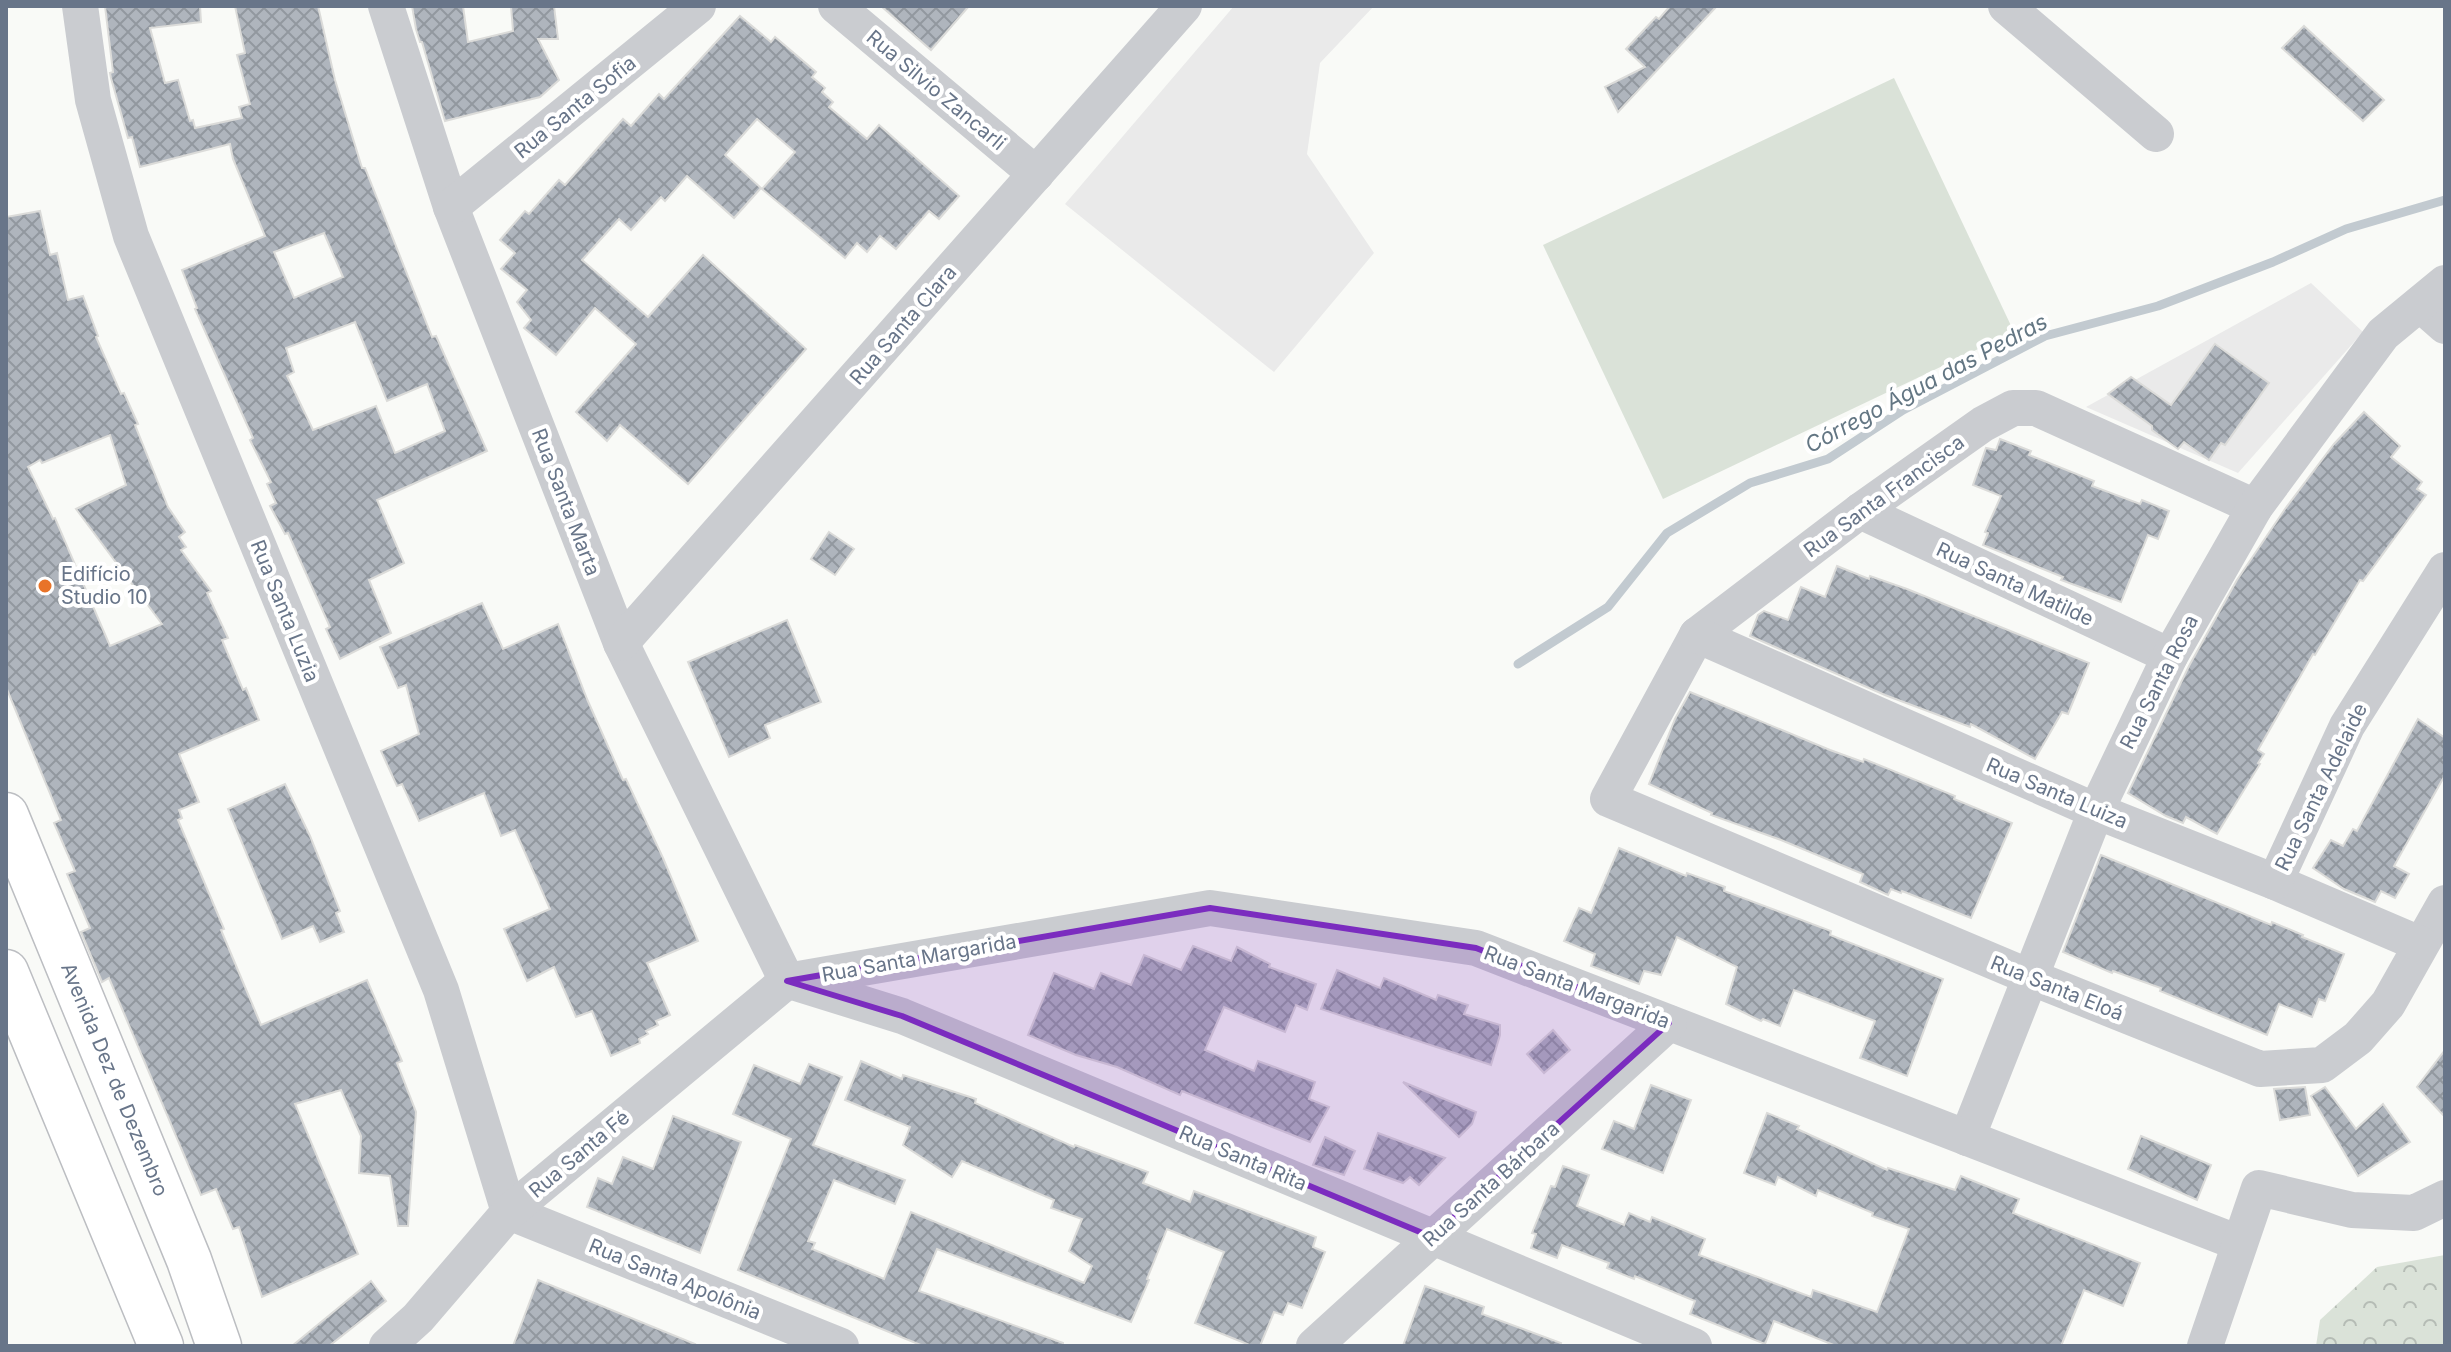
<svg xmlns="http://www.w3.org/2000/svg" width="2451" height="1352" font-family="Inter,sans-serif">
	<style>
		.built { fill: #eaeaea }
		.forest { fill: url(#forest-crowns) }
		.park { fill: #dae2d8 }
		.lines { fill: none; stroke-linecap: round; stroke-linejoin: round }
		.stream { stroke: #c2cad0; stroke-width: 9 }
		.building { fill: url(#building-cross-hatch); stroke: #dbdbd9; stroke-width: 2; fill-rule: evenodd }
		.highway-casing { stroke: #bcbec2; stroke-width: 47 }
		.street { stroke: #caccd0; stroke-width: 36 }
		.highway { stroke: #fff; stroke-width: 44 }
		.marked { fill: #7b2cbf; fill-opacity: 0.2; stroke: #7b2cbf; stroke-width: 6; stroke-linejoin: round }
		.poi-dot { fill: #e87329; stroke: #fff; stroke-width: 3 }
		.labels { text-anchor: middle; stroke-width: 8; stroke-linejoin: round; paint-order: stroke }
		.street-label { font-size: 20px; fill: #687589; stroke: #fff }
		.poi-label { font-size: 20px; fill: #687589; stroke: #fff; text-anchor: start }
		.water-label { font-size: 22px; font-style: italic; fill: #637683; stroke: #fff }
	</style>
	<defs>
		<pattern id="forest-crowns" width="20" height="18" patternUnits="userSpaceOnUse" patternTransform="scale(2)"><rect width="20" height="18" fill="#dae2d8"/><path d="M2 6a3 3 0 1 1 6 0M12 15a3 3 0 1 1 6 0" fill="none" stroke="#b5bcb5"/></pattern>
		<pattern id="building-cross-hatch" width="8" height="8" patternUnits="userSpaceOnUse" patternTransform="scale(2)"><rect width="8" height="8" fill="#afb5bd"/><path d="M0 0l8 8M0 8l8-8" fill="none" stroke="#92989f"/></pattern>
	</defs>
	<rect width="100%" height="100%" fill="#f9faf7"/>
	<g class="built">
		<polygon points="1234,6 1374,6 1320,63 1307,154 1374,253 1274,372 1065,204"/>
		<polygon points="2311,283 2363,332 2238,473 2086,407"/>
	</g>
	<polygon class="forest" points="2445,1255 2445,1346 2316,1346 2320,1320 2377,1267"/>
	<polygon class="park" points="1894,78 2014,332 1663,499 1543,245"/>
	<g class="lines">
		<polyline class="stream" points="1518,664 1608,607 1667,533 1750,483 1828,459 1903,410 2045,336 2158,306 2273,262 2346,229 2445,200"/>
	</g>
	<g class="building">
		<path d="M105,6H200L201,22L150,28L165,83L178,80L190,121L193,120L195,128L242,118L239,107L250,104L237,55L245,53L235,6H318L335,80L362,168H365L432,337L436,336L487,451L377,500L404,563L369,580L391,633L340,659L326,629L330,627L288,533L285,534L270,506L276,503L267,484L271,482L250,440L253,438L195,309L197,308L182,270L265,236L233,159L230,144L140,167L132,137L128,138L111,78L110,73L113,72ZM324,233L343,277L294,298L274,252ZM355,322L387,401L427,384L445,431L395,453L376,406L313,430L287,376L294,372L286,348Z"/>
		<polygon points="412,6 463,6 468,42 513,31 511,6 554,6 558,39 538,39 559,80 540,97 445,121 422,42 420,42 416,29"/>
		<polygon points="881,6 969,6 931,50"/>
		<polygon points="1670,6 1717,6 1618,112 1605,87 1645,67 1626,49 1656,17 1659,19"/>
		<polygon points="740,16 771,42 775,37 816,72 812,77 825,88 822,92 833,102 829,107 867,139 879,125 959,196 939,219 929,211 896,249 880,236 867,252 857,243 845,258 762,189 795,152 757,119 725,155 761,188 734,218 687,176 665,201 661,197 631,230 619,219 582,260 648,317 703,255 806,349 688,484 620,425 607,441 576,412 636,344 595,308 556,355 524,328 531,320 517,302 527,290 501,269 515,253 500,240 525,211 529,214 559,180 565,185 623,119 631,126 659,94 664,99"/>
		<polygon points="2304,26 2384,100 2363,121 2282,48"/>
		<path d="M40,211L50,255L57,253L68,300L83,296L98,336L96,337L121,394L124,393L138,424L135,425L168,507L185,532L179,537L186,547L181,550L211,591L207,593L228,638L222,640L243,690L246,688L259,720L179,754L199,802L179,810L182,818L178,820L224,929L221,930L261,1025L367,980L402,1061L397,1063L416,1112L408,1226H398L390,1176L359,1173L361,1136L341,1090L295,1104L358,1254L262,1297L239,1227L233,1229L216,1189L201,1195L109,978L102,982L81,932L90,928L67,874L75,871L54,823L61,820L6,687V217ZM110,435L126,485L76,509L162,624L110,646L55,518L53,519L28,467L40,460L42,463Z"/>
		<polygon points="2215,344 2269,383 2225,445 2221,443 2209,460 2184,442 2178,449 2152,430 2152,426 2108,394 2131,377 2171,405"/>
		<polygon points="2364,412 2400,446 2391,457 2422,482 2417,489 2426,495 2363,581 2360,580 2315,655 2313,654 2258,750 2264,754 2258,763 2260,764 2217,834 2186,817 2183,823 2166,816 2128,793 2189,666 2237,580 2285,509 2334,444"/>
		<polygon points="2000,439 2031,451 2029,455 2094,481 2092,486 2140,504 2142,500 2169,511 2158,539 2148,535 2121,602 2061,580 2063,577 1983,545 1988,533 1985,532 2001,496 1973,485 1986,448 1996,450"/>
		<polygon points="829,532 854,549 835,575 811,559"/>
		<polygon points="1837,566 1869,579 1870,576 1907,589 2089,663 2068,714 2062,712 2035,759 1971,724 1970,727 1885,695 1750,636 1758,615 1764,611 1788,620 1801,587 1825,597"/>
		<polygon points="482,603 503,649 558,624 587,699 623,780 626,779 663,858 698,941 647,963 670,1015 656,1021 658,1025 646,1031 648,1034 639,1039 640,1043 611,1056 592,1011 576,1017 554,967 527,981 504,929 550,909 515,830 501,836 484,793 419,821 402,784 397,786 381,751 419,734 406,685 398,688 380,647"/>
		<polygon points="787,620 821,702 765,725 770,738 729,757 688,662"/>
		<polygon points="1690,692 1830,750 1863,762 1864,759 1955,796 1954,799 2012,823 1971,918 1902,891 1901,893 1891,889 1888,895 1860,882 1863,874 1781,840 1711,815 1712,813 1649,784 1675,719"/>
		<polygon points="2418,719 2445,738 2445,775 2394,866 2409,874 2395,898 2381,891 2375,902 2344,889 2313,868 2331,840 2343,846 2353,829 2357,831"/>
		<polygon points="285,784 310,836 340,911 336,913 344,932 320,942 313,926 282,939 228,809"/>
		<polygon points="1619,848 1686,876 1687,873 1725,887 1724,891 1831,931 1830,935 1943,979 1907,1076 1860,1058 1875,1021 1794,990 1780,1026 1763,1019 1761,1021 1726,1004 1737,967 1677,937 1661,975 1644,971 1639,984 1591,966 1595,954 1564,941 1579,908 1591,913"/>
		<polygon points="2101,855 2271,925 2272,922 2303,935 2302,937 2344,954 2325,1001 2319,999 2312,1017 2279,1004 2267,1035 2160,991 2161,988 2113,971 2112,973 2063,952"/>
		<polygon points="1193,946 1231,961 1237,947 1270,964 1269,967 1316,984 1307,1010 1296,1005 1285,1032 1224,1007 1205,1050 1254,1071 1258,1061 1315,1082 1309,1099 1329,1107 1310,1142 1182,1091 1180,1095 1117,1067 1076,1055 1028,1035 1054,973 1094,989 1101,973 1131,985 1144,955 1181,970"/>
		<polygon points="1337,970 1380,988 1384,978 1436,1000 1438,995 1468,1005 1464,1014 1500,1025 1500,1035 1491,1065 1321,1009"/>
		<polygon points="1553,1030 1570,1050 1544,1073 1527,1054"/>
		<polygon points="2445,1050 2445,1117 2417,1087"/>
		<polygon points="861,1061 902,1079 903,1075 976,1099 975,1103 1074,1147 1075,1145 1148,1172 1143,1183 1190,1202 1194,1191 1316,1237 1313,1247 1325,1252 1302,1308 1288,1303 1283,1315 1274,1312 1260,1346 1252,1346 1195,1323 1224,1252 1167,1229 1147,1279 1149,1280 1131,1322 937,1249 919,1291 1063,1343 1063,1346 923,1346 738,1270 791,1139 733,1114 754,1065 800,1084 809,1064 842,1077 813,1145 905,1180 895,1204 834,1180 808,1241 815,1243 812,1249 884,1279 911,1212 1084,1283 1092,1266 1069,1251 1082,1219 1051,1208 1054,1200 962,1161 952,1177 903,1145 910,1127 845,1100"/>
		<polygon points="1403,1082 1476,1112 1472,1124 1459,1137"/>
		<polygon points="1651,1085 1691,1100 1663,1173 1602,1149 1614,1121 1634,1129"/>
		<polygon points="2305,1087 2310,1115 2280,1120 2274,1089"/>
		<polygon points="2325,1087 2356,1129 2383,1104 2410,1142 2358,1176 2311,1096"/>
		<polygon points="1767,1113 1799,1126 1797,1129 1887,1170 1888,1168 1955,1190 1961,1176 2001,1192 2019,1199 2013,1213 2140,1263 2123,1306 2084,1290 2061,1346 1836,1346 1774,1321 1765,1344 1690,1314 1695,1301 1635,1276 1634,1279 1607,1268 1609,1263 1562,1245 1557,1258 1531,1248 1536,1234 1532,1233 1551,1186 1555,1187 1563,1166 1589,1175 1577,1206 1624,1225 1629,1213 1650,1222 1652,1217 1705,1239 1699,1255 1811,1297 1813,1290 1877,1312 1909,1229 1872,1216 1873,1213 1818,1190 1816,1196 1778,1177 1775,1185 1744,1173"/>
		<polygon points="673,1116 741,1142 700,1253 587,1207 598,1178 612,1184 623,1157 653,1169"/>
		<polygon points="1378,1133 1445,1158 1419,1185 1410,1177 1403,1183 1364,1169"/>
		<polygon points="2141,1136 2211,1165 2197,1200 2128,1169"/>
		<polygon points="1325,1137 1355,1151 1344,1175 1313,1165"/>
		<polygon points="538,1280 695,1344 694,1346 513,1346"/>
		<polygon points="371,1281 386,1301 329,1346 292,1346"/>
		<polygon points="1425,1286 1484,1307 1482,1314 1561,1343 1560,1346 1403,1346"/>
	</g>
	<g class="lines">
		<defs>
			<g id="highway">
				<path id="s1" d="M6,815L189,1260L219,1346"/>
				<polyline points="6,972 161,1346"/>
			</g>
		</defs>
		<use href="#highway" class="highway-casing"/>
		<g class="street">
			<polyline points="80,6 93,100 131,236 441,990 509,1212 841,1346"/>
			<polyline points="386,6 451,207 621,643 787,981"/>
			<polyline points="836,6 1036,174"/>
			<polyline points="2006,6 2156,134"/>
			<polyline points="451,207 698,6"/>
			<polyline points="2420,304 2445,326"/>
			<polyline points="2255,507 2036,408 2013,408 1983,424 1860,511 1697,635 1608,799 2030,977 2260,1069 2322,1065 2358,1038 2388,1004 2445,903"/>
			<polyline points="1860,511 2170,656"/>
			<polyline points="1697,635 2096,811 2275,882 2420,944"/>
			<polyline points="621,643 1184,6"/>
			<polyline points="2275,882 2347,726 2445,570"/>
			<polyline points="793,982 902,1016 1694,1346"/>
			<polyline points="1967,1138 2096,811 2170,656 2255,507 2383,334 2445,283"/>
			<polyline points="387,1346 418,1318 509,1212 787,981 1210,908 1476,948 2239,1243"/>
			<polyline points="1314,1346 1669,1023"/>
			<polyline points="2205,1346 2259,1188 2352,1210 2414,1213 2445,1198"/>
		</g>
		<use href="#highway" class="highway"/>
	</g>
	<path class="marked" d="M1210,908L1476,948L1669,1023L1432,1237L902,1016L787,981Z"/>
	<circle class="poi-dot" cx="45" cy="586" r="8"/>
	<g class="labels">
		<g class="street-label">
			<text transform="translate(936 90) rotate(40)" y="7">Rua Silvio Zancarli</text>
			<text transform="translate(575 107) rotate(-39)" y="7">Rua Santa Sofia</text>
			<text transform="translate(903 325) rotate(-49)" y="7">Rua Santa Clara</text>
			<text transform="translate(1884 496) rotate(-36)" y="7">Rua Santa Francisca</text>
			<text transform="translate(566 502) rotate(69)" y="7">Rua Santa Marta</text>
			<text transform="translate(2015 584) rotate(25)" y="7">Rua Santa Matilde</text>
			<text transform="translate(285 611) rotate(68)" y="7">Rua Santa Luzia</text>
			<text transform="translate(2159 682) rotate(-63)" y="7">Rua Santa Rosa</text>
			<text transform="translate(2321 787) rotate(-64)" y="7">Rua Santa Adelaide</text>
			<text transform="translate(2057 793) rotate(23)" y="7">Rua Santa Luiza</text>
			<text transform="translate(919 958) rotate(-10)" y="7">Rua Santa Margarida</text>
			<text transform="translate(1577 987) rotate(21)" y="7">Rua Santa Margarida</text>
			<text transform="translate(2057 988) rotate(22)" y="7">Rua Santa Eloá</text>
			<text dy="7" stroke="none"><textPath href="#s1" startOffset="286">Avenida Dez de Dezembro</textPath></text>
			<text transform="translate(579 1154) rotate(-40)" y="7">Rua Santa Fé</text>
			<text transform="translate(1243 1158) rotate(23)" y="7">Rua Santa Rita</text>
			<text transform="translate(1491 1184) rotate(-42)" y="7">Rua Santa Bárbara</text>
			<text transform="translate(675 1279) rotate(22)" y="7">Rua Santa Apolônia</text>
		</g>
		<g class="poi-label">
			<text x="61" y="581">Edifício<tspan x="61" dy="23">Studio 10</tspan></text>
		</g>
		<g class="water-label">
			<text transform="translate(1926 383) rotate(-28)" y="8">Córrego Água das Pedras</text>
		</g>
	</g>
	<rect width="2451" height="1352" fill="none" stroke="#687589" stroke-width="16"/>
</svg>
